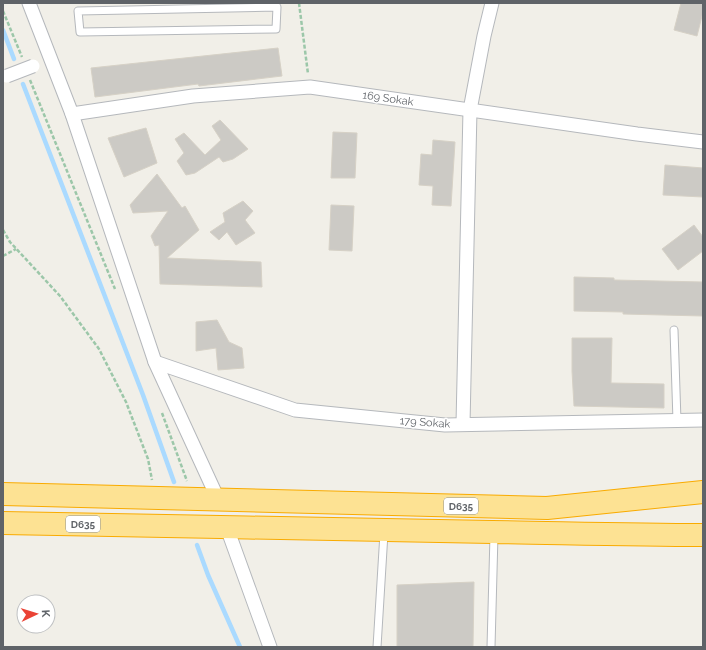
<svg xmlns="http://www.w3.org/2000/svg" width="706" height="650" font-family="Raleway,sans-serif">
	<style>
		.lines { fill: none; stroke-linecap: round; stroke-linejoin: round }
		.stream { stroke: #aadaff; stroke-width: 4.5 }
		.building { fill: #cccac5; stroke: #d6d1c6 }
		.lane-casing { stroke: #b5b8bc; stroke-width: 9 }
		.street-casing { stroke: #b5b8bc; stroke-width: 15 }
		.highway-casing { stroke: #f9ab00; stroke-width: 24 }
		.path { stroke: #9cc7a9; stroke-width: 2.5; stroke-dasharray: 4 2; stroke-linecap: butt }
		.lane { stroke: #fff; stroke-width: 7 }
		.street { stroke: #fff; stroke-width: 13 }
		.highway { stroke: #fde293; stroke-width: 22 }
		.street-bridge-casing { stroke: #b5b8bc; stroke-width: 15; stroke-linecap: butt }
		.street-bridge { stroke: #fff; stroke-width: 13 }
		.labels { text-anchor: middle; stroke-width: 3; stroke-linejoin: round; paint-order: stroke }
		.shield { fill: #fff; stroke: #8f9295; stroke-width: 1 }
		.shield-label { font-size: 10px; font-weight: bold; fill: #5f6368 }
		.street-label { font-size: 11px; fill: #5f6368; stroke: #fff }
	</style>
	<rect width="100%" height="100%" fill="#f1efe8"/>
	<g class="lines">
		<g class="stream">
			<polyline points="3,30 14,59"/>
			<polyline points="23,84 143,395 174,482"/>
			<polyline points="197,545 208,575 240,647"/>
		</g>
	</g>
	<g class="building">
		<polygon points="681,3 703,3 703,12 697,36 674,30"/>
		<polygon points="278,48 282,76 199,86 198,84 95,97 91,68"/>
		<polygon points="220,120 248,149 233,159 223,162 219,157 195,173 186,175 177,161 184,153 175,139 184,133 205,155 221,140 212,126"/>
		<polygon points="146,128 157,163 124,177 108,138"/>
		<polygon points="333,132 357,133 355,178 331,178"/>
		<polygon points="433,140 455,142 451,206 432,205 433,186 419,185 421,154 432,155"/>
		<polygon points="665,165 703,168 703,197 663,195"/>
		<polygon points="157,174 182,208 185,206 199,230 167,258 261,262 262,287 160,284 159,245 155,246 151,236 168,211 133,213 130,205"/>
		<polygon points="243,201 253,211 245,220 255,233 236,245 227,232 219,240 210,232 225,222 223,213"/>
		<polygon points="331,205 354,206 352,251 329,250"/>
		<polygon points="694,225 703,237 703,251 678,270 662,249"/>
		<polygon points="574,277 614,278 614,280 703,282 703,316 623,314 623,312 574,311"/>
		<polygon points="217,320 229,342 242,348 244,368 218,370 216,348 196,351 196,322"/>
		<polygon points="572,338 612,338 611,383 664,384 664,408 574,406 572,371"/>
		<polygon points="474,582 473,647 397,647 397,585"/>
	</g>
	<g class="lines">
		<defs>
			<g id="lane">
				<polygon points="277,7 276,29 80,32 78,11"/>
				<polyline points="674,330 677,421"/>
				<polyline points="377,647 384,533"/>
				<polyline points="491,647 494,535"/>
			</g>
			<g id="street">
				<polyline points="29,3 72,114 155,362 218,499"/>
				<polyline points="72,114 193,96 310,87 637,134 703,142"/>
				<polyline points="155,362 295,410 445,425 703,420"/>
				<polyline points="463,424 470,110 484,36 492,3"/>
				<polyline points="227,528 270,647"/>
			</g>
			<g id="highway">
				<polyline points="3,494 547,508 703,492"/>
				<path d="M3,523C166,525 329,530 492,532C562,533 633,535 703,535"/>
			</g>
		</defs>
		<use href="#lane" class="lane-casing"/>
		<use href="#street" class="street-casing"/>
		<use href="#highway" class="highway-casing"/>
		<g class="path">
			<polyline points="299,3 308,74"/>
			<polyline points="3,11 22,57"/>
			<polyline points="30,80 115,289"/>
			<polyline points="3,230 10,242 60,296 99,349 126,402 148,459 152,480"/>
			<polyline points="3,256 16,249"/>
			<polyline points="162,413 187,481"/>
		</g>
		<use href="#lane" class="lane"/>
		<use href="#street" class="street"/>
		<use href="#highway" class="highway"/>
		<defs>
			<polyline id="street-bridge" points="7,76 33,66"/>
		</defs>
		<use href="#street-bridge" class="street-bridge-casing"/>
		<use href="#street-bridge" class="street-bridge"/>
	</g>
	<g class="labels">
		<g class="shield">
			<rect x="444" y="498" width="34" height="16" rx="3"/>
			<rect x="66" y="516" width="34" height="16" rx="3"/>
		</g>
		<g class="shield-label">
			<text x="461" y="510">D635</text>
			<text x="83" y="528">D635</text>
		</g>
		<g class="street-label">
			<text transform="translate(388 98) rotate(8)" y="4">169 Sokak</text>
			<text transform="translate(425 422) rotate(4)" y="4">179 Sokak</text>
		</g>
	</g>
	<rect width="706" height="650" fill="none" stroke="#5f6368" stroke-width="8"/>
	<g transform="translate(36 614) rotate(86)"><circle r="19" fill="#ffffff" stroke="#bfc1c3"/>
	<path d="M0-3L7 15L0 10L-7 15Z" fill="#ea4335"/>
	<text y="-6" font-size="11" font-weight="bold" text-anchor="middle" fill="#5f6368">K</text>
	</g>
</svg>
